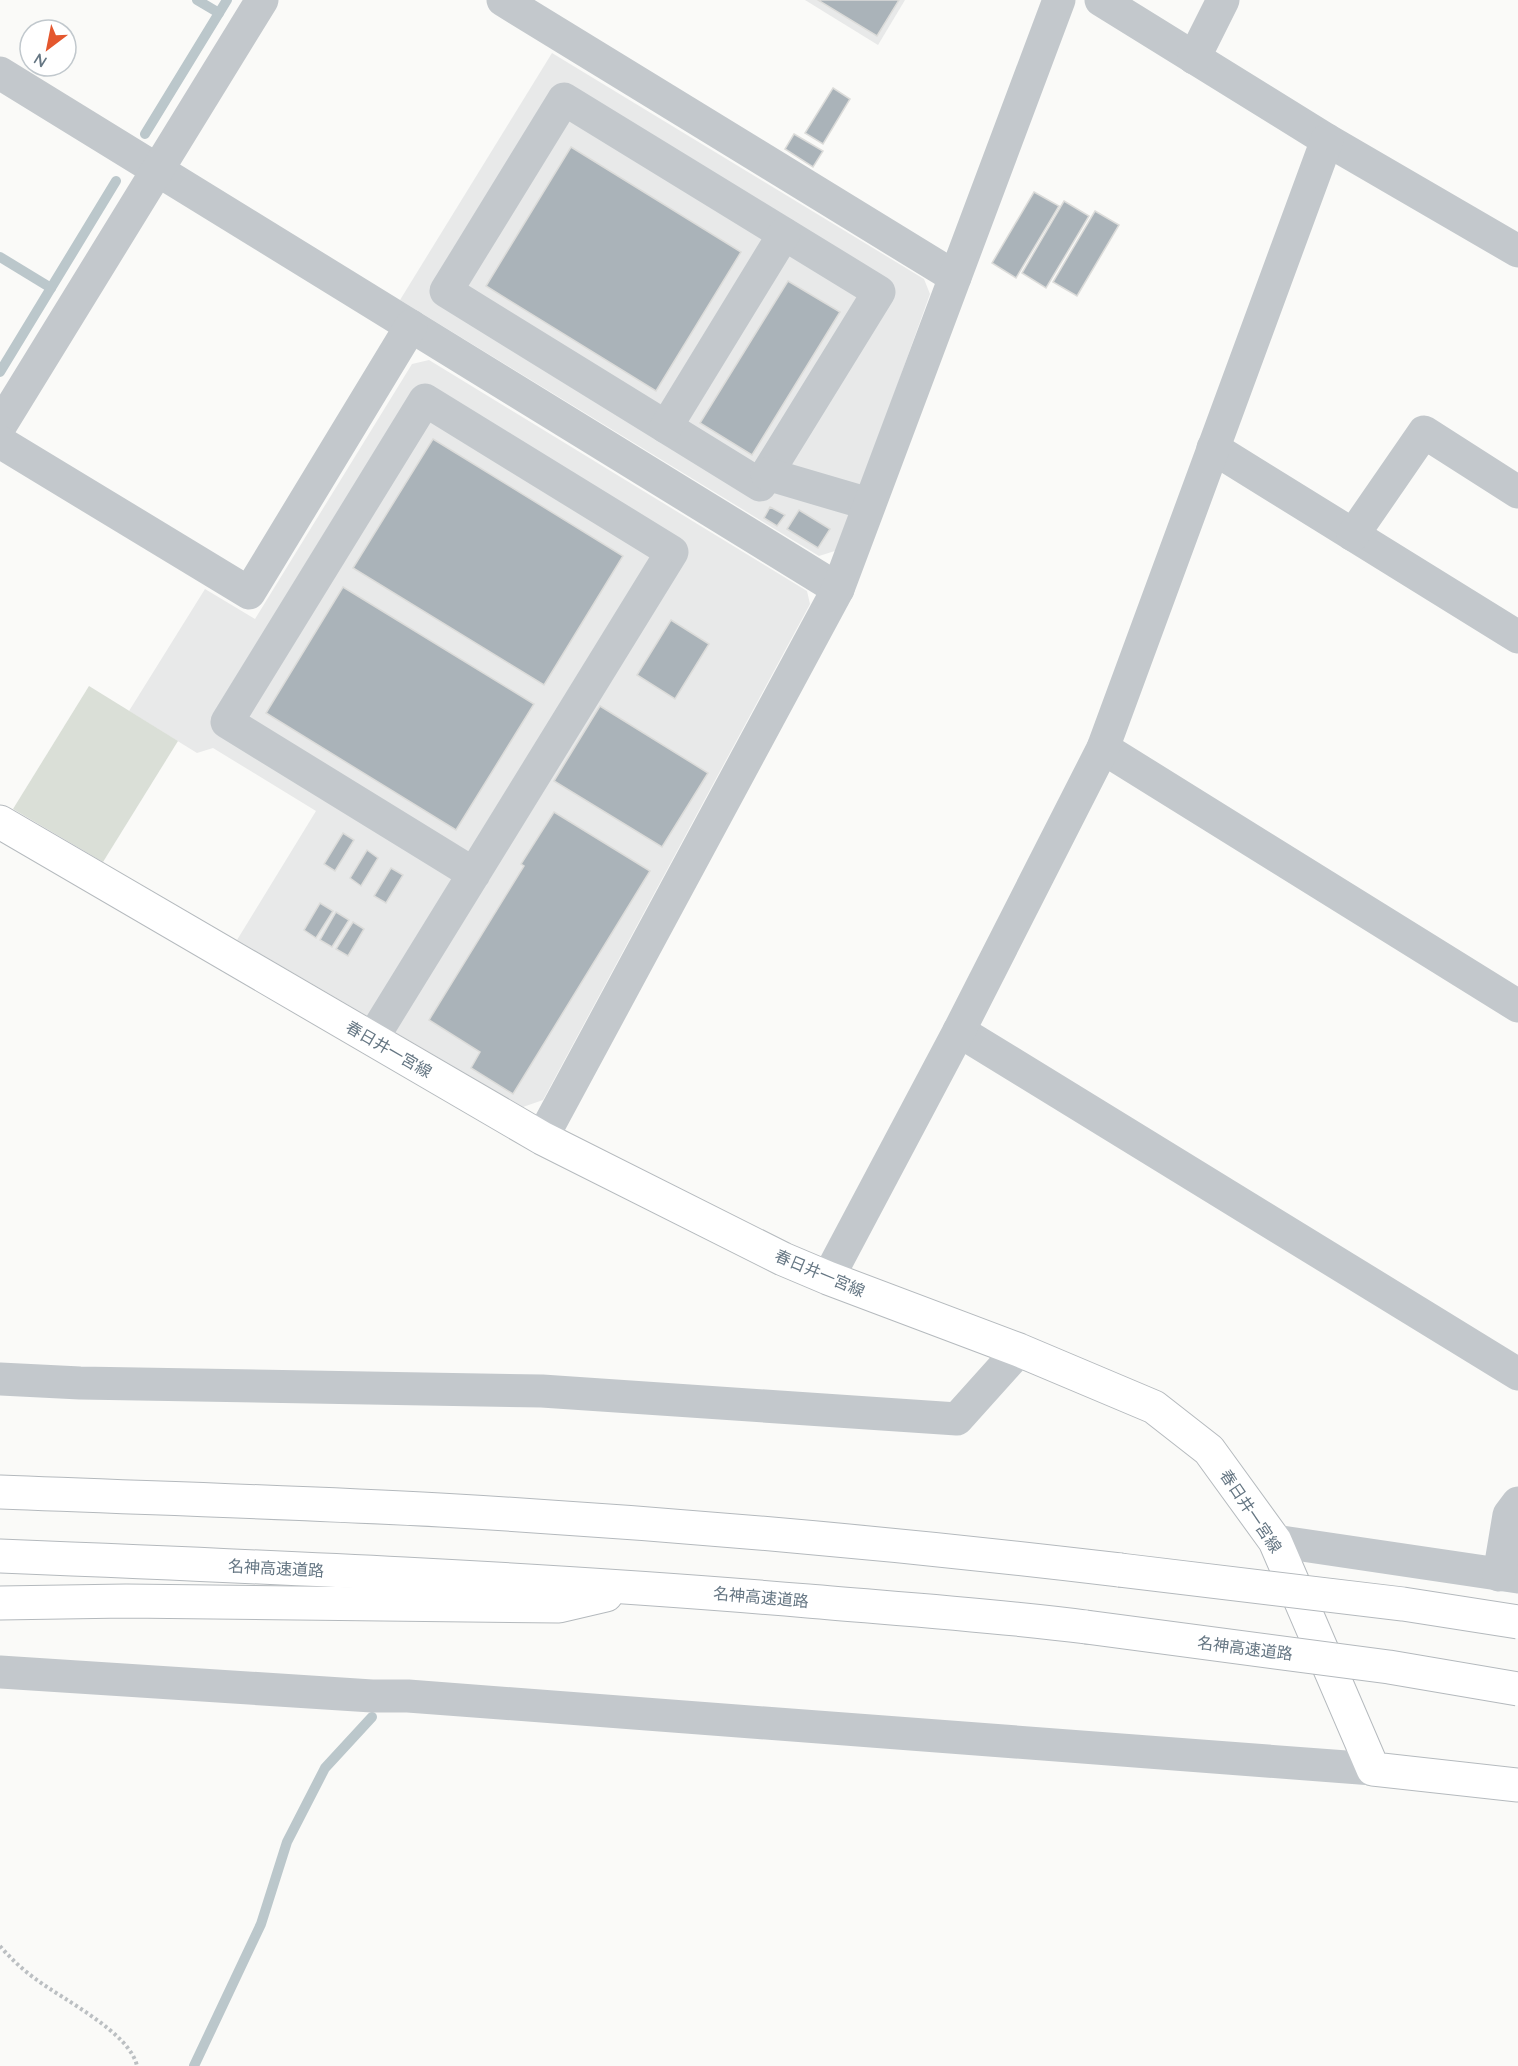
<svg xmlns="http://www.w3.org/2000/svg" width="1518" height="2066" font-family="Quicksand,'Noto Sans JP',sans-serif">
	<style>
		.built { fill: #e8e9e9 }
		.green { fill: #dadfd7 }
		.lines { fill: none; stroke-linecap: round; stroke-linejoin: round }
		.stream { stroke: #bbc7cb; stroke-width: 10 }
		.building { fill: #aab3b9; stroke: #dcdcda; stroke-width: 1.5 }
		.major-casing { stroke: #b5babe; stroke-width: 35 }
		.highway-casing { stroke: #b4b9bd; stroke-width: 35 }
		.path { stroke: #bbbfc2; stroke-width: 4; stroke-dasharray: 3 3; stroke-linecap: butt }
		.minor { stroke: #c3c8cc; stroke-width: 33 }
		.major { stroke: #fff; stroke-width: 33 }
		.highway { stroke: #fff; stroke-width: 33 }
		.highway-bridge-casing { stroke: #b4b9bd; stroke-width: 35; stroke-linecap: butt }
		.highway-bridge { stroke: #fff; stroke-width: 33 }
		.labels { text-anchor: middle; stroke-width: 6; stroke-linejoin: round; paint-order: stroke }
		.street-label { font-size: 16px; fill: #657683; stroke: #fff }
	</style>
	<rect width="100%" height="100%" fill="#fafaf8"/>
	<g class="built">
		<polygon points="805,0 905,0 878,45"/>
		<polygon points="552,53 924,279 930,294 838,550 819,556 400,300"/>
		<polygon points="429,360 807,591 810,604 543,1100 523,1107 237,940 316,811 213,748 197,753 129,711 205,589 255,619 412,364"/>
	</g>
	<polygon class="green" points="89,686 178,741 103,862 13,809"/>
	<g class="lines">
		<g class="stream">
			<polyline points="197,0 219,13"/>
			<polyline points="145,134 227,0"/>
			<polyline points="0,257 51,288"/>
			<polyline points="0,372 116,181"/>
			<polyline points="194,2066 261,1924 287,1842 325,1768 372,1717"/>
		</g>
	</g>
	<g class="building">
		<polygon points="818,0 899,0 877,36"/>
		<polygon points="833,88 850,99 823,144 805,133"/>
		<polygon points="794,134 823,151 813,167 785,149"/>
		<polygon points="571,147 741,252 656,391 486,286"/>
		<polygon points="1034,192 1059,206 1016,278 992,263"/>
		<polygon points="1064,201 1089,216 1046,288 1022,273"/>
		<polygon points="1095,211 1119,225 1077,296 1053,282"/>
		<polygon points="788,281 840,312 752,455 700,423"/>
		<polygon points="433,439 623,556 544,685 353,568"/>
		<polygon points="770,507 785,515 777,526 764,518"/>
		<polygon points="799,510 830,529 818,548 787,529"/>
		<polygon points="343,587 534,704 456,830 266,713"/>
		<polygon points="671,620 709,644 675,699 637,675"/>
		<polygon points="600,706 708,773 662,847 554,781"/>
		<polygon points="554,812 650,871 513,1094 471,1068 480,1052 429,1020 524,866 521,864"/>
		<polygon points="343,833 354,840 335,871 324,864"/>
		<polygon points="367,850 378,858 361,886 350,878"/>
		<polygon points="391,868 403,875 386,903 374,896"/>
		<polygon points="320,903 333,911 316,938 304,930"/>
		<polygon points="336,912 349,920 332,947 320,940"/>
		<polygon points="353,922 364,929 348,956 336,949"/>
	</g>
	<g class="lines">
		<defs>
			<polyline id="major" points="0,822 542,1138 783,1259 828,1278 1019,1350 1154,1407 1209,1450 1275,1541 1373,1769 1518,1785"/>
			<g id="highway">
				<path d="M0,1492C147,1498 293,1502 440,1510C667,1523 894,1543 1120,1570"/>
				<path d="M0,1556C270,1567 539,1578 808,1601C901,1609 994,1615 1086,1627"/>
				<polyline points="0,1603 126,1601 559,1606 606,1595"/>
			</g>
		</defs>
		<use href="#major" class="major-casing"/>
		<use href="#highway" class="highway-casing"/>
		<path class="path" d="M0,1946C11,1959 23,1970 37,1980C64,2000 130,2033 137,2066"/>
		<g class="minor">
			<polyline points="503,0 955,277"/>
			<polyline points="1101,0 1327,140 1518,251"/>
			<polyline points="1194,58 1223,0"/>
			<polyline points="0,73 838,589"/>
			<polygon points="564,99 879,292 760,485 446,291"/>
			<polyline points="0,426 262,0"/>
			<polyline points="666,427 784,234"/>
			<polyline points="0,442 249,593 411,326"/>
			<polyline points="1213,448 1518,637"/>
			<polyline points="767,474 869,504"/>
			<polyline points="1353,535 1424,432 1518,492"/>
			<polyline points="1103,748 1518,1006"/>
			<polyline points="959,1031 1518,1374"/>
			<polyline points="372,1039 672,552 425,400 227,722 474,874"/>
			<polyline points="542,1138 838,589 1059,0"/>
			<polyline points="828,1278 959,1031 1103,748 1327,140"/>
			<polyline points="0,1379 80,1383 542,1391 957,1419 1019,1350"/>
			<polyline points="1275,1541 1518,1577"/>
			<polyline points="1499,1575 1509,1515 1518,1503"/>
			<polyline points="0,1672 372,1696 408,1696 1373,1769"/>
		</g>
		<use href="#major" class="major"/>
		<use href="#highway" class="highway"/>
		<defs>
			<g id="highway-bridge">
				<polyline points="1120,1570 1403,1604 1518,1622"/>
				<polyline points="1086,1627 1389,1667 1518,1689"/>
			</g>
		</defs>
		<use href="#highway-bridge" class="highway-bridge-casing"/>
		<use href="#highway-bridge" class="highway-bridge"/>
	</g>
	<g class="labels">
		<g class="street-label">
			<text transform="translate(389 1049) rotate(30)" y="6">春日井一宮線</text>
			<text transform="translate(820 1273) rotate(23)" y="6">春日井一宮線</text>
			<text transform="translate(1251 1511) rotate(56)" y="6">春日井一宮線</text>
			<text transform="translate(276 1568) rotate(3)" y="6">名神高速道路</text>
			<text transform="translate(761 1597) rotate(5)" y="6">名神高速道路</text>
			<text transform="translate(1245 1648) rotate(7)" y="6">名神高速道路</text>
		</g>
	</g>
	<g transform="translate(48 48) rotate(212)"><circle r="28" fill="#ffffff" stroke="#c1c8cd" stroke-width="1.5"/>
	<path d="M0-4.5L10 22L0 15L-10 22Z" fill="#e4572e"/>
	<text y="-9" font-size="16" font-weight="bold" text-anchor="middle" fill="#657683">N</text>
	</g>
</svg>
